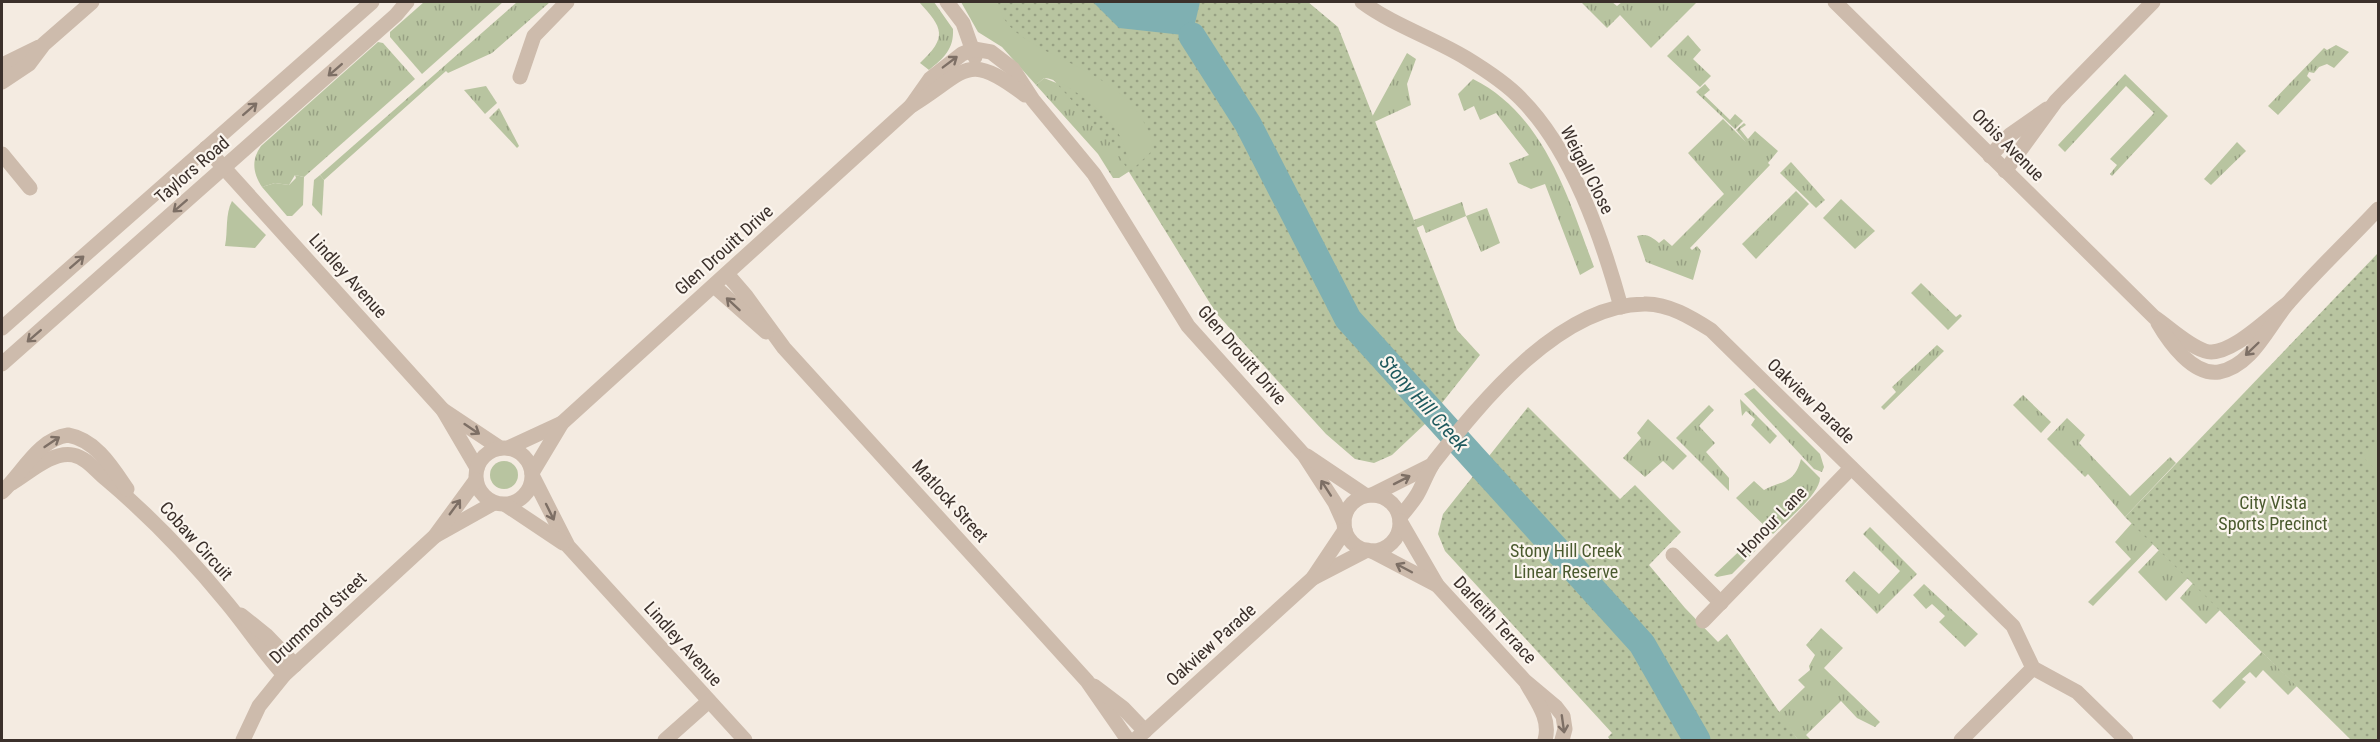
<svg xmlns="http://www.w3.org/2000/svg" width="2380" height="742" font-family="'Roboto Condensed',sans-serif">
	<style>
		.grass { fill: url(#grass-tufts) }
		.park { fill: url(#park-dots) }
		.garden { fill: #b8c4a0 }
		.water { fill: #7fb0b2 }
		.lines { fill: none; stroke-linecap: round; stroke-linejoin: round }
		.canal { stroke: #7fb0b2; stroke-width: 27 }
		.minor { stroke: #cdbbac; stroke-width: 15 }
		.oneway { stroke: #7d6f65 }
		.labels { text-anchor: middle; stroke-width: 4.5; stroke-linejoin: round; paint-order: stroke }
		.street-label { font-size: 18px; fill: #3b302b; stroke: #fbf5ee }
		.park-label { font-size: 18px; fill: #4a5a2e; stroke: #fbf5ee }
		.water-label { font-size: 20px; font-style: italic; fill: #1f5a5e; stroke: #fbf5ee }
	</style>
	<defs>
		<pattern id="grass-tufts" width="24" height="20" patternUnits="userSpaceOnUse" patternTransform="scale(1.5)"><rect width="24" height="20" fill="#b8c4a0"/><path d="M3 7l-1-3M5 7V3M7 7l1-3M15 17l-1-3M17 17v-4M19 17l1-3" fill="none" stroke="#97a083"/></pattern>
		<pattern id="park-dots" width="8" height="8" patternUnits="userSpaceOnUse" patternTransform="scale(1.5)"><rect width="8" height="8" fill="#b8c4a0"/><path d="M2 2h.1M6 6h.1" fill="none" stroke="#97a083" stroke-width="1.8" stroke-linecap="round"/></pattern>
	</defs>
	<rect width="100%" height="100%" fill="#f4ebe1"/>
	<g class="grass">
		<polygon points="424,2 503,2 422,74 390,37 390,32"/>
		<polygon points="517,2 550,2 492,53 448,73 446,71 324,180 320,175"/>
		<path d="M919,2H934L953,29C954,49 944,58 929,70L920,63C948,37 943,28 919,2Z"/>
		<polygon points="1581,2 1612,2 1617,6 1622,2 1697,2 1651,48 1620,15 1607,28"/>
		<polygon points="1688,35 1701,50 1693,59 1711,76 1700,87 1667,56"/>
		<path d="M378,42L383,43L415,79L304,177L295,175L289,185L275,183L262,187C253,173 251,160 261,146Z"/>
		<polygon points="2336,45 2349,52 2334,68 2327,64 2319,67 2314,73 2309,72 2307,76 2311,80 2278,115 2268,106 2324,48 2327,50"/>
		<polygon points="1407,53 1416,59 1407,84 1411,105 1372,123 1372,117"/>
		<polygon points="2125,74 2168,116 2112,176 2110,174 2117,165 2110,159 2154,113 2126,86 2065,152 2058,145"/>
		<polygon points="1044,78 1069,88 1133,169 1119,178 1113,178 1098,154 1036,85"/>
		<path d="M1473,79C1545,115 1568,198 1594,267L1580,275L1545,184L1531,189L1518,183L1509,163L1529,155L1496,113L1480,120L1474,106L1464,111L1458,94Z"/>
		<polygon points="1705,84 1710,90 1704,95 1730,120 1735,114 1743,121 1735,129 1696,92"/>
		<polygon points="486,86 497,103 485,114 464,90"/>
		<polygon points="499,108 519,146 517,148 489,118"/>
		<path d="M1723,119L1746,142L1736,130L1744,123L1746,125L1740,129L1748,139L1755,131L1778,151L1768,163L1770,165L1690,248L1692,250L1697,246L1701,251L1693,280L1646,262L1637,236C1646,233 1652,237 1659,243L1664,239L1672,246L1724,194L1688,153Z"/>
		<polygon points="2237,142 2246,151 2211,185 2204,179"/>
		<polygon points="1791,162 1825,200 1816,208 1780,173"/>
		<polygon points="1796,191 1809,204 1756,259 1742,244"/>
		<polygon points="1841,199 1875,231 1855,249 1823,218"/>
		<polygon points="1462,202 1466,216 1487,208 1500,243 1481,252 1466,216 1426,233 1423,225 1416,228 1414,220"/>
		<polygon points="1921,283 1956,317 1960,314 1962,316 1948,330 1911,293"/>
		<polygon points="1937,345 1944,351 1884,410 1881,407 1896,392 1892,387"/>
		<polygon points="1754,388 1820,454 1824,467 1822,472 1814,469 1744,394"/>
		<polygon points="2023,395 2051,422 2041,433 2013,405"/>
		<polygon points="1740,399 1777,436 1770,444 1751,425 1755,419 1746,411 1742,416"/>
		<polygon points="1709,405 1714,410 1699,426 1715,443 1706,452 1729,478 1729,491 1676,438"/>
		<polygon points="2067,418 2085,435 2079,443 2130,496 2170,457 2176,463 2125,517 2088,474 2085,477 2047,439"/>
		<polygon points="1648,419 1687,456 1673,470 1663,461 1645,477 1623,458 1641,438 1637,433"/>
		<path d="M1801,459L1820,478C1820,494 1785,522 1773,534L1736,498L1754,481L1764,490C1782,480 1794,485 1801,459Z"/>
		<polygon points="2132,523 2153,544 2093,606 2088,602 2131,559 2115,542"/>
		<polygon points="1870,527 1917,574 1877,614 1845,581 1854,571 1879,594 1900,571 1863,534"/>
		<polygon points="1750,541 1758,548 1732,574 1717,577 1714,575"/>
		<polygon points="2159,550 2188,578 2166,601 2138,572"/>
		<polygon points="2193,583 2220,610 2206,624 2180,598"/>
		<polygon points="1924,584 1978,634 1965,647 1939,622 1945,616 1932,604 1926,609 1913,595"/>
		<polygon points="1821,628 1843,648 1824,668 1880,722 1875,727 1857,718 1841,701 1806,735 1811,740 1798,740 1778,713 1805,687 1798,680 1810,670 1809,666 1815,655 1806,645"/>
		<polygon points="2262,652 2297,686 2288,695 2263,670 2256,678 2250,672 2242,679 2246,682 2220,709 2212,701"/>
	</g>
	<g class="park">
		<polygon points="983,2 1308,2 1338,27 1457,330 1480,355 1426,423 1392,455 1374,463 1355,459 1326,434 1216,313 1113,146"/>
		<polygon points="2378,253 2378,740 2351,740 2125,517"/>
		<polygon points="1528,407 1620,499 1635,485 1681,532 1649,565 1685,608 1718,642 1727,634 1798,740 1610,740 1608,737 1612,733 1445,551 1438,534 1443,514"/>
	</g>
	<g class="garden">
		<path d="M961,2H998C1006,62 1135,58 1154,149L1133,169C1127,159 1126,148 1121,138C1112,117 1066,79 1044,78L1036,85L1002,47L978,32Z"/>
		<polygon points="295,175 304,177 303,205 292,216 287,216 262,187 275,183 289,185 296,178"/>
		<polygon points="320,175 324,180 322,216 312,205 314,180"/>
		<path d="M232,201L266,235L255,248L225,246C228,231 225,214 232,201Z"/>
		<polygon points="2378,440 2378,472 2363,457"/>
		<circle cx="504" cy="475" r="14"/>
	</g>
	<polygon class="water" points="1093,2 1200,2 1192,36 1119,28"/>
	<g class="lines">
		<polyline class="canal" points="1192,36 1248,124 1348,319 1642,644 1697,740"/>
		<g class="minor">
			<polyline points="947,2 963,23 975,57"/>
			<path d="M1362,2C1393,25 1433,38 1466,58C1484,69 1507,84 1521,99C1572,150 1602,238 1621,307"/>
			<path d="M1835,2L2154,317C2169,327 2187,345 2205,351C2228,359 2269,317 2288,303"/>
			<polyline points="2,65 39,47"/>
			<polyline points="520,77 534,36 567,2"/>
			<polyline points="2,82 29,64 44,44 92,2"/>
			<polyline points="911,106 930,79 962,54 974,49 991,52 1013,69 1033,100 1094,174 1188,326 1304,455 1335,503 1344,523"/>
			<polyline points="206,148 443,410 500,448"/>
			<polyline points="2,154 30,188"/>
			<polyline points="1990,156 2010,135 2047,109"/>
			<polyline points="2005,171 2056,101 2153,2"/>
			<polyline points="727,274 746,296 784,348 1087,681 1128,740"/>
			<polyline points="714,286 766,332"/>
			<path d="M2158,323C2169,342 2193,376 2219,372C2253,366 2269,324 2289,302C2317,270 2349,240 2378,209"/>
			<polyline points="2,328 372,2"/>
			<polyline points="2,364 396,15 407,2"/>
			<polyline points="443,410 477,468"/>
			<circle cx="504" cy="476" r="28"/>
			<polyline points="508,448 562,423"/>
			<polyline points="1307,456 1365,495"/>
			<path d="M532,473L562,423L911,106C967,72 965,49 1025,95"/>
			<polyline points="533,477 568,546 745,740"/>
			<path d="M12,483C29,473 52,451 73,455C87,458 95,470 106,479C150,516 191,559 227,603C247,627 263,652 284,675"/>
			<path d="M2,492C22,474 38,439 68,435C96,440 112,467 127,489"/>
			<polyline points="1372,495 1432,465"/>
			<circle cx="1372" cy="523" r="28"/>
			<polyline points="506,505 563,543"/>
			<path d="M1400,517C1406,510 1412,503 1417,495C1423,485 1427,472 1434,462C1482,401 1560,305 1644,304C1668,303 1692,318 1711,330L2013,626L2033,668L2077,692L2126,740"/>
			<polyline points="1400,521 1437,585 1525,681 1556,707 1563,716 1565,729 1562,740"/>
			<polyline points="435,536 494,503"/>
			<polyline points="1372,551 1437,585"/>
			<polyline points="1673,555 1721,603"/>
			<polyline points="1313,578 1367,550"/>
			<polyline points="241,615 266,635 295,665"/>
			<polyline points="1703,621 1851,468"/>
			<path d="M1527,684C1537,702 1551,719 1545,740"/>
			<polyline points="1094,686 1123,708 1145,731"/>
			<polyline points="243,740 259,706 284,675 435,536 476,480"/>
			<polyline points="665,740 709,701"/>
			<polyline points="1135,740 1313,578 1345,530"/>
			<polyline points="1961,740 2033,668"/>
		</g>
	</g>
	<defs><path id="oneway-shaft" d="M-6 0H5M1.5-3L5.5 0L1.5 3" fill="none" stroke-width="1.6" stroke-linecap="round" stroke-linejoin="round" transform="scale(1.5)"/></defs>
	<g class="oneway">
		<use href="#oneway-shaft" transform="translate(950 62) rotate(-37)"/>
		<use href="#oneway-shaft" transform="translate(335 70) rotate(139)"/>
		<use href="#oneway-shaft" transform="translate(250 109) rotate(-41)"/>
		<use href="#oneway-shaft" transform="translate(180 206) rotate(139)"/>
		<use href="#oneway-shaft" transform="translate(77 262) rotate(-41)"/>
		<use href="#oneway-shaft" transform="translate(733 304) rotate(-137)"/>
		<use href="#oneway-shaft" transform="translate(34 336) rotate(139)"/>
		<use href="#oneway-shaft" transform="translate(2252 349) rotate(136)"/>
		<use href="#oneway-shaft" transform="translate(472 429) rotate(34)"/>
		<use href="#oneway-shaft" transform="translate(52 442) rotate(-34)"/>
		<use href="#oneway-shaft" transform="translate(1402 480) rotate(-27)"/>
		<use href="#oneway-shaft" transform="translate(1326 488) rotate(-123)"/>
		<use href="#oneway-shaft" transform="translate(455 507) rotate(-54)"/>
		<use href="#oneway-shaft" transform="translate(550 512) rotate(64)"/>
		<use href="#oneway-shaft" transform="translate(1404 568) rotate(-152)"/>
		<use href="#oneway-shaft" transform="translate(1563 724) rotate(82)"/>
	</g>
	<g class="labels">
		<g class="street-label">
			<text transform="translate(2008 145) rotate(45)" y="6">Orbis Avenue</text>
			<text transform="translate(192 170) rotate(-41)" y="6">Taylors Road</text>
			<text transform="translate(1587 170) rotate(63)" y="6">Weigall Close</text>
			<text transform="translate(724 250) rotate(-42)" y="6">Glen Drouitt Drive</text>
			<text transform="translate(348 276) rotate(48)" y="6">Lindley Avenue</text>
			<text transform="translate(1242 355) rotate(49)" y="6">Glen Drouitt Drive</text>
			<text transform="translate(1811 401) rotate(44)" y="6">Oakview Parade</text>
			<text transform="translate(950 501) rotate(48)" y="6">Matlock Street</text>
			<text transform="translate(1772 522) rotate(-46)" y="6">Honour Lane</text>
			<text transform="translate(196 541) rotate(48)" y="6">Cobaw Circuit</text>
			<text transform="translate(318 618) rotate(-43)" y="6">Drummond Street</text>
			<text transform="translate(1495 620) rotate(47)" y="6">Darleith Terrace</text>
			<text transform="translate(683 644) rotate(48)" y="6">Lindley Avenue</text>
			<text transform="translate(1211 645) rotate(-42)" y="6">Oakview Parade</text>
		</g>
		<g class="park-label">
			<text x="2273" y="509">City Vista<tspan x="2273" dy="21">Sports Precinct</tspan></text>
			<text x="1566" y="557">Stony Hill Creek<tspan x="1566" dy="21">Linear Reserve</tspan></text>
		</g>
		<g class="water-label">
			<text transform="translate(1424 403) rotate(48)" y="7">Stony Hill Creek</text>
		</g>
	</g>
	<rect width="2380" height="742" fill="none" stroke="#3b302b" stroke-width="6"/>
</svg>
